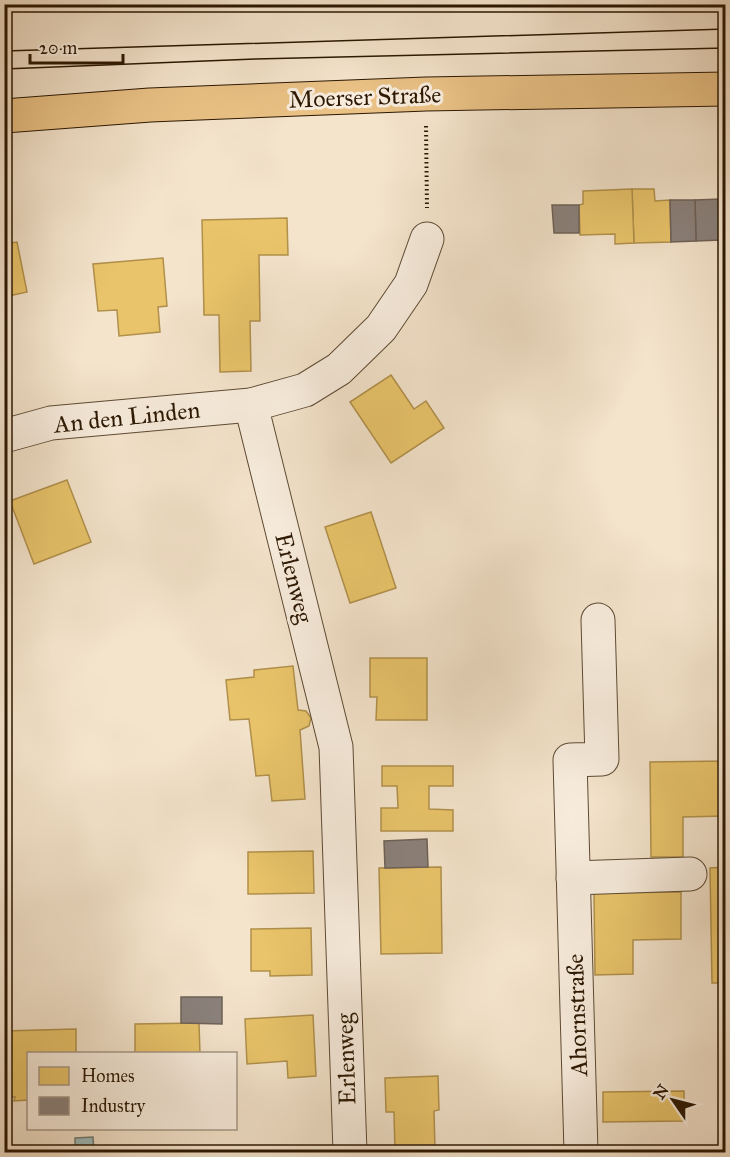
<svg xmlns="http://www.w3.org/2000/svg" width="730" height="1157" font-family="'IM FELL Great Primer',serif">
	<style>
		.water { fill: url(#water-waves); stroke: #707b73; stroke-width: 1.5 }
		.homes { fill: #e9c46a; stroke: #b0904b; stroke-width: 1.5 }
		.industry { fill: #8a817c; stroke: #6e6157; stroke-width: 1.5 }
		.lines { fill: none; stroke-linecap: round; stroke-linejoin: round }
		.minor-casing { stroke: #5d4a34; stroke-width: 35 }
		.major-casing { stroke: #2b1702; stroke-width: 35 }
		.path { stroke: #2b1702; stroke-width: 4; stroke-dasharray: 1.5 3; stroke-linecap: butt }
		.minor { stroke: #f8edde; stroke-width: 33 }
		.major { stroke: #eac286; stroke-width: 33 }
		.tram { stroke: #2b1702; stroke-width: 1.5 }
		.labels { text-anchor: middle; stroke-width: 6; stroke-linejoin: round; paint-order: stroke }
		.street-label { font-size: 24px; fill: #2b1702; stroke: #f8edde }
	</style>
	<defs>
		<pattern id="water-waves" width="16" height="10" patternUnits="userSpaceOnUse" patternTransform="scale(1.5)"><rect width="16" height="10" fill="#9ebdbe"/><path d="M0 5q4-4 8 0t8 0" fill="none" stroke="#88a2a2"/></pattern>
	</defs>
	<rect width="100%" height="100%" fill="#f4e4cc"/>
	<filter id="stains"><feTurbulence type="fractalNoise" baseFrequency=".00333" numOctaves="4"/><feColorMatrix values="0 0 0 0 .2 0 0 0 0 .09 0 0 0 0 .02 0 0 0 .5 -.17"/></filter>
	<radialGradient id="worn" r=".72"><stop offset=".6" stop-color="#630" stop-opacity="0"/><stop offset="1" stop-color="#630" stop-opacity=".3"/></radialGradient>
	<polygon class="water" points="93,1137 94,1152 75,1152 75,1138"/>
	<g class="homes">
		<polygon points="632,189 654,189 655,201 670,200 671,242 634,243"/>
		<polygon points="632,189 634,243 615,244 615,234 580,235 579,205 583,204 583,191"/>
		<polygon points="721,199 726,199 726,240 722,240"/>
		<polygon points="287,218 288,255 259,255 260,321 250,321 251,371 220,372 219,315 204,315 202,220"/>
		<polygon points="17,242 27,292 4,297 4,244"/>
		<polygon points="163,258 167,306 158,307 160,332 119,336 117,310 98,311 93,264"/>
		<polygon points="391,375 414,409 426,401 444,428 391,463 350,402"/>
		<polygon points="726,406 726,431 719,420"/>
		<polygon points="67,480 91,542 34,564 10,501"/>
		<polygon points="371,512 396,588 350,603 325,527"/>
		<polygon points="370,658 427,658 427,720 376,720 377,697 370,697"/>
		<polygon points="293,666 298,710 306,711 311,718 309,726 300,730 305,799 272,801 269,775 256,776 249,719 230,720 226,680 254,677 254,670"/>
		<polygon points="726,761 726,827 724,816 683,817 683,857 651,857 650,762"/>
		<polygon points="382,766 453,766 453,786 429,786 429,809 453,810 453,831 381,831 381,808 398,808 397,786 382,786"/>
		<polygon points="313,851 314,893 248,894 248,852"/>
		<polygon points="441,867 442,953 381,954 379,868"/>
		<polygon points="726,867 726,983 712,983 710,868"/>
		<polygon points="681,892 681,939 633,940 633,974 595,975 594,893"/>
		<polygon points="311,928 312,975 270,976 270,971 251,971 251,929"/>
		<polygon points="313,1015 316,1076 288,1078 287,1061 247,1064 245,1019"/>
		<polygon points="199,1023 200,1054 135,1054 135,1024"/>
		<polygon points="76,1029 76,1054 28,1054 28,1100 14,1101 15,1097 4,1097 4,1031"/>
		<polygon points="438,1076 439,1110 434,1111 435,1152 395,1152 394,1112 386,1112 385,1078"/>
		<polygon points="684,1091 684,1121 603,1122 603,1092"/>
	</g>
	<g class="industry">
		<polygon points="721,199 722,240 696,241 695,200"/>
		<polygon points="670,200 695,200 696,241 671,242"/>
		<polygon points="552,205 579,205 579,233 554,233"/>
		<polygon points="427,839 428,867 385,868 384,841"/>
		<polygon points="181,997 222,997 222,1024 181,1023"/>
	</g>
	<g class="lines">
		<defs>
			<g id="minor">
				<polyline points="251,405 336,747 350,1152"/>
				<polyline points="4,436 51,423 251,405 305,390 339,369 381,328 411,284 427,239"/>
				<polyline points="573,878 690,874"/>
				<polyline points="581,1152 570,760 602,759 598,620"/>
			</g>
			<polyline id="major" points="4,116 150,105 426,94 726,89"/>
		</defs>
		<use href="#minor" class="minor-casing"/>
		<use href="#major" class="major-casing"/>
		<polyline class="path" points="426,126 427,208"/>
		<use href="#minor" class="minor"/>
		<use href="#major" class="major"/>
		<g class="tram">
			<polyline points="4,51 726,29"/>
			<polyline points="4,69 255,59 726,48"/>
		</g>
	</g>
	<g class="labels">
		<g class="street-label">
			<text transform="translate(365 97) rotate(-2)" y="8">Moerser Straße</text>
			<text transform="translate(127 417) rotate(-6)" y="8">An den Linden</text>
			<text transform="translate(294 578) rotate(76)" y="8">Erlenweg</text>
			<text transform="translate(577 1015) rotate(-92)" y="8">Ahornstraße</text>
			<text transform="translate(346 1059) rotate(-92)" y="8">Erlenweg</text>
		</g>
	</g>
	<rect width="730" height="1157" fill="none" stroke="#f4e4cc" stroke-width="24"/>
	<rect x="6" y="6" width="718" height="1145" fill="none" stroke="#2b1702" stroke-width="3"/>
	<rect x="12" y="12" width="706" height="1133" fill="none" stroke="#2b1702" stroke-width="1.5"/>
	<rect x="27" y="1052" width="210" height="78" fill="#f8edde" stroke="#a69786" stroke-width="1.5"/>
	<rect x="39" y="1067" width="30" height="18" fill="#e9c46a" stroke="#a69786" stroke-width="1.5"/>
	<text x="81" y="1082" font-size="18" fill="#2b1702">Homes</text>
	<rect x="39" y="1097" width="30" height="18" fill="#8a817c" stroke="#a69786" stroke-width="1.5"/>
	<text x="81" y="1112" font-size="18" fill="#2b1702">Industry</text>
	<g transform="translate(673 1100) rotate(305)" stroke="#f8edde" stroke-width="4.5" paint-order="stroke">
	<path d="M0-4.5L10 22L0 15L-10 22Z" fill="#2b1702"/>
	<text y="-9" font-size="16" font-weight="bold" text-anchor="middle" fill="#2b1702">N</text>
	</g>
	<path d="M30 54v9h93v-9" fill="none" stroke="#2b1702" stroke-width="3"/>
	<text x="39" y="54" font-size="18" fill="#2b1702" stroke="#f8edde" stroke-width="4.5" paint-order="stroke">20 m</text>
	<rect width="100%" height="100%" filter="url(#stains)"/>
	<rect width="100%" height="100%" fill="url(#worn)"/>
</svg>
